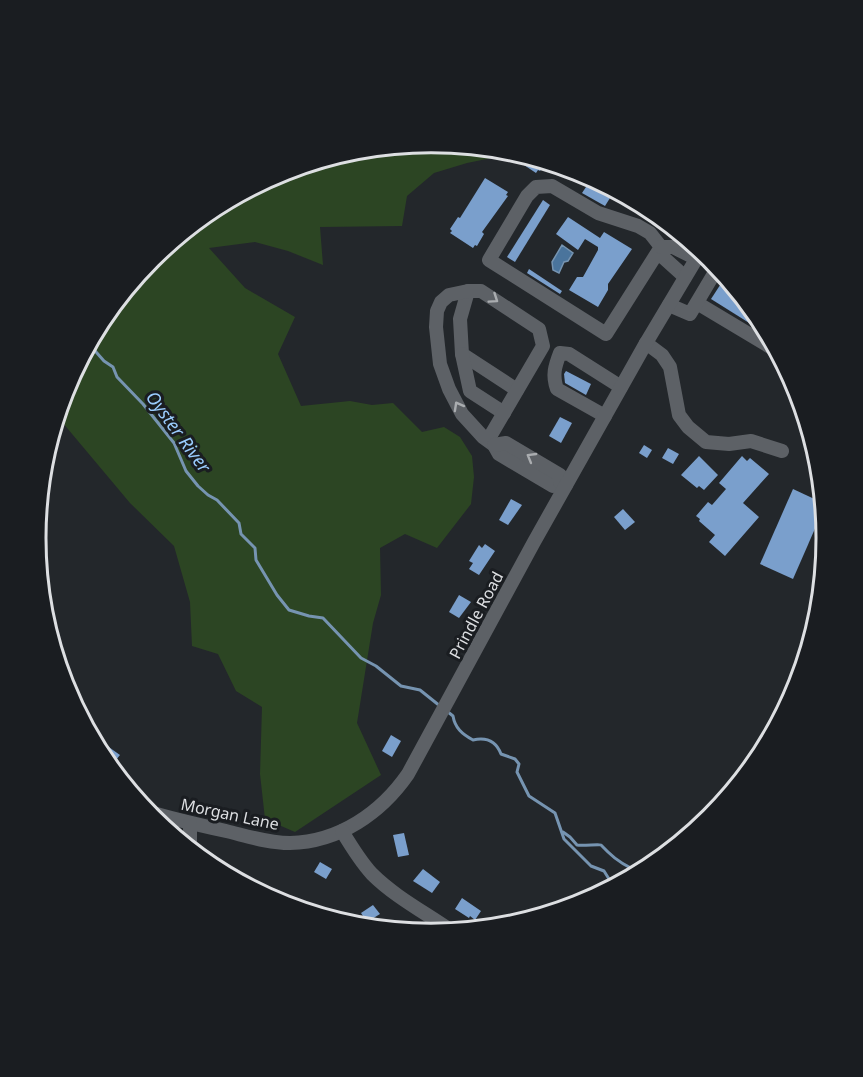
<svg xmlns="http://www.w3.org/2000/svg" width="863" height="1077" font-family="'Noto Sans',sans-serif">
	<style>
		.green { fill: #2c4523 }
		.water { fill: #4a749c; stroke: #7694b1; stroke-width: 1.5 }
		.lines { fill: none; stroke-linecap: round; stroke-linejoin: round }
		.stream { stroke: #7694b1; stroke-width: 3 }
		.building { fill: #7a9fcc }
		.minor { stroke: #5d6166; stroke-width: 14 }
		.oneway { stroke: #aaadb0 }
		.labels { text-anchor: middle; stroke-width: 6; stroke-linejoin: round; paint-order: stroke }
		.street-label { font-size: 16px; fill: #dddfe2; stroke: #1a1d21 }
		.water-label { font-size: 18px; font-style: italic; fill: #9accfd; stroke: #1a1d21 }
		.rim { fill: none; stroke: #dddfe2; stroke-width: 3 }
	</style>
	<rect width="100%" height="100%" fill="#23272b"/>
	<polygon class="green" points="432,143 509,151 506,155 467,163 434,173 407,196 402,226 320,227 323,265 288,251 255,242 209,248 245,288 295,317 278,354 301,406 350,401 372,405 393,403 422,432 444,427 460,437 472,456 474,477 471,504 437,548 405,534 380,548 381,595 373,623 357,723 381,775 295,832 265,819 260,774 262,707 236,691 218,654 192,646 190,602 174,546 130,503 57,416 66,387 103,318 152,259 159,253 170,256 180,236 212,209 280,173 355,151"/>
	<polygon class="water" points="562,245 573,253 568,261 564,262 559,273 553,270 552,262"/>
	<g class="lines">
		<g class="stream">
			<polyline points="89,344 104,361 113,367 117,377 143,404 174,443 186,471 198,486 208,495 217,500 239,523 241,534 255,548 256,560 277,595 289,610 309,616 323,618 361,658 376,666 401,686 420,690 440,706"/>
			<path d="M448,712L453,716C455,728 462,734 473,740C486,737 496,741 501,754L515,759L519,764L517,772L529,796L555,813L564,839L591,866L604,871L614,887"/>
			<path d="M563,832L570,837L577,845C583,846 599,844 601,845C602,846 607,851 608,852C618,862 629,868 642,873"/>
		</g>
	</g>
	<g class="building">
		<polygon points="525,156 546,162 540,171 538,170 536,173 521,163"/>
		<polygon points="485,178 508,192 506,195 508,196 482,232 484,234 477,246 475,245 473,248 450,233 452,231 450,229 458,217 460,218"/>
		<polygon points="592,178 615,190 605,206 582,193"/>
		<polygon points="543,200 550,205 515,262 507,257"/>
		<polygon points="647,208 675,230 672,235 642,216"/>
		<polygon points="568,217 600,238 604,232 632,249 608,284 608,290 598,307 569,290 577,277 583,277 598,250 598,247 585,239 578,250 556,234"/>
		<polygon points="529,269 562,291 560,294 527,273"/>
		<polygon points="726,276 761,319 770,336 711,299"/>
		<polygon points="566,371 591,384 586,395 565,383 564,374"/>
		<polygon points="560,417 572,423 561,443 549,436"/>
		<polygon points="644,445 652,450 647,458 639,453"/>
		<polygon points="668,448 679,454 673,464 662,458"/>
		<polygon points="699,456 718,475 704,490 699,486 697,488 681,475"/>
		<polygon points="742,456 747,461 750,458 769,474 743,503 759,517 725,556 709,542 715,535 699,521 700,519 696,516 708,502 712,505 726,489 719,483"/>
		<polygon points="793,489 823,503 824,508 793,579 760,564"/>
		<polygon points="511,499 522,505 508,525 499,520"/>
		<polygon points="623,509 635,522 625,530 614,517"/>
		<polygon points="485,544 495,551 479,575 469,569 473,563 469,561 479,545 482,548"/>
		<polygon points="459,595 471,602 459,618 449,612"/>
		<polygon points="89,733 120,755 112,765 102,758"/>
		<polygon points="391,735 401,741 392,757 382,751"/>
		<polygon points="404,833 409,855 398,857 393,835"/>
		<polygon points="320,862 332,869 326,879 314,872"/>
		<polygon points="423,869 440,882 432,893 413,881"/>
		<polygon points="462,898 481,911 475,920 470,916 469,918 455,909"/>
		<polygon points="373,905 380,914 367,922 361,913"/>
	</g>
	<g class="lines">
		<g class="minor">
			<polyline points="661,247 606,334 489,260 527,196 536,187 552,186 598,213 638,226 650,233 661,247 664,258 685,277"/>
			<polyline points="661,247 673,247 697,259"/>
			<polyline points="468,291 460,319 462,354 517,390"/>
			<polyline points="697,303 777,351"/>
			<polyline points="669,305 690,314 718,267"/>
			<polyline points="646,343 662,355 670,367 679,415 688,427 706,442 729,444 751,441 782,451"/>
			<polyline points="462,354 470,391 504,413"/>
			<path d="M605,416L557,389C552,375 555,366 560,353L569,354L621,387"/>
			<polyline points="488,440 543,346 539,329 481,291 468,291 449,295 441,302 437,311 436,327 440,364 449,389 462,414 483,437 494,445 499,454 553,486 560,482 566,485"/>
			<polyline points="494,445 506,443 560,475 560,482"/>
			<path d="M146,811C172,819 199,825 226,831C247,836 268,843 290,843C339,842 381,813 408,774L534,542L646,343L701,251"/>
			<path d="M342,831C351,846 360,861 372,874C395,897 426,913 453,932"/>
			<polyline points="190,849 190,823"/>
		</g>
	</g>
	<defs><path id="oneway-chevron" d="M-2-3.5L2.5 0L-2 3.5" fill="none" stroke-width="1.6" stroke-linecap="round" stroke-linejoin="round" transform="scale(1.5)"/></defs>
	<g class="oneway">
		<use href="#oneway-chevron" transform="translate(494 299) rotate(34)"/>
		<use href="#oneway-chevron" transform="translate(458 406) rotate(-119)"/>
		<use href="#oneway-chevron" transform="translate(531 457) rotate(-150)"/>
	</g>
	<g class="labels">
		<g class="street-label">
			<text transform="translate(476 615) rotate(-62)" y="6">Prindle Road</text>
			<text transform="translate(230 814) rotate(12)" y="6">Morgan Lane</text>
		</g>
		<g class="water-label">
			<text transform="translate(178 432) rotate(54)" y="6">Oyster River</text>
		</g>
	</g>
	<path d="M0 0H863V1077H0ZM46 538a385 385 0 1 1 770 0a385 385 0 1 1-770 0Z" fill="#1a1d21" fill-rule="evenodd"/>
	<path class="rim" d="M46 538a385 385 0 1 1 770 0a385 385 0 1 1-770 0Z"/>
</svg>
